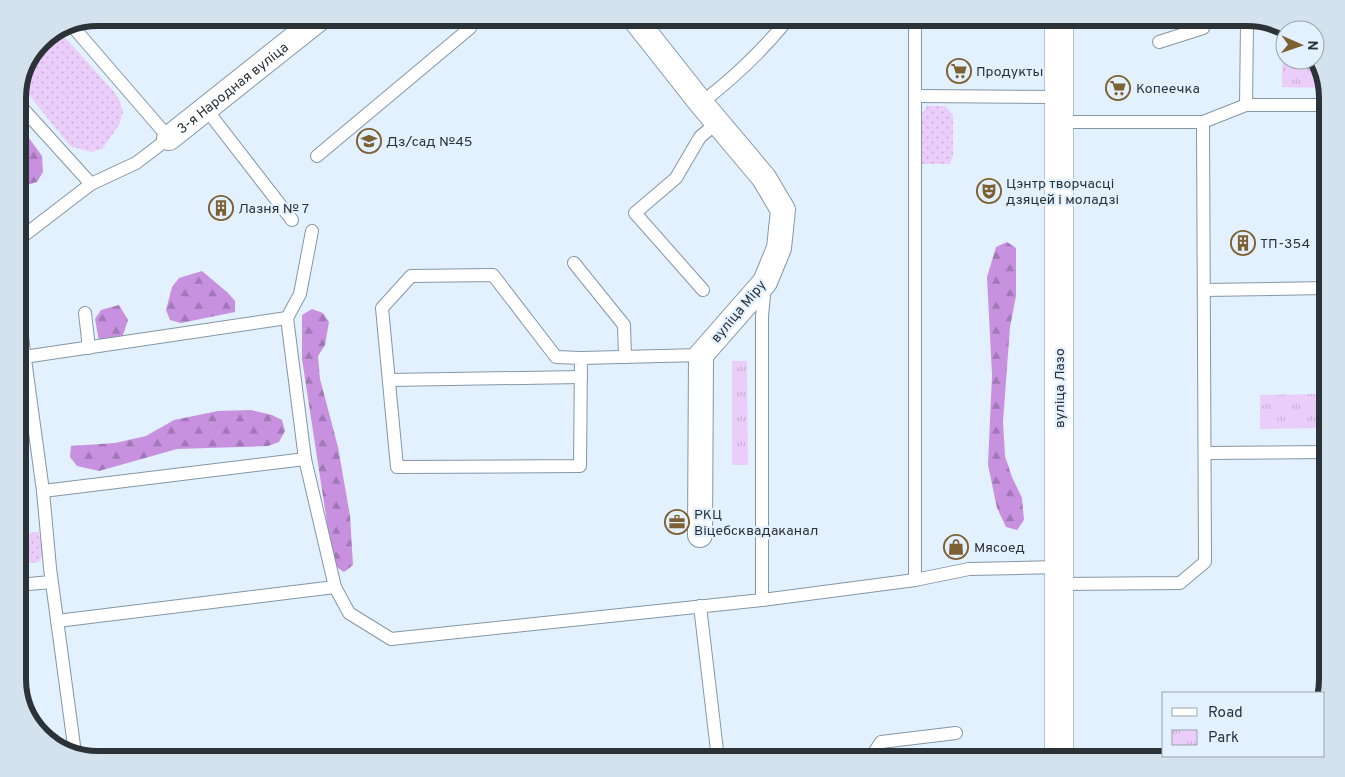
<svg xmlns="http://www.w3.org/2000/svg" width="1345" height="777" font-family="Overpass,sans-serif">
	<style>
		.grass { fill: url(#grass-dots) }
		.forest { fill: url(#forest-firs) }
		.park { fill: url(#park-tufts) }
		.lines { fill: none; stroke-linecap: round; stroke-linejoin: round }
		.lane-casing { stroke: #8596a5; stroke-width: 14 }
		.street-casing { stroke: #8596a5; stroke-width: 26 }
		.secondary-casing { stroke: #8596a5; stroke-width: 29 }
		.lane { stroke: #fff; stroke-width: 12 }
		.street { stroke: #fff; stroke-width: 24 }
		.secondary { stroke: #fff; stroke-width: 28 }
		.labels { text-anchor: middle; stroke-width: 4.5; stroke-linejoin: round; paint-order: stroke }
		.poi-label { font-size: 14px; fill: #2b3238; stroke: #e3f1fe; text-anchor: start }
		.street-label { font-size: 14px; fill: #2b3238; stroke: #e3f1fe }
		.rim { fill: none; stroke: #2b3238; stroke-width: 6 }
	</style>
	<defs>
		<pattern id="grass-dots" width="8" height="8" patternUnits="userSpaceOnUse" patternTransform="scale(1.25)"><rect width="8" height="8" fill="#ebcdfa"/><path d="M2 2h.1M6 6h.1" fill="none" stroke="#cab0d7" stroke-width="1.8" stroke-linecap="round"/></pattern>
		<pattern id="forest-firs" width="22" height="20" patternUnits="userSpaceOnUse" patternTransform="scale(1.25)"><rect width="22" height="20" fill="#c791e0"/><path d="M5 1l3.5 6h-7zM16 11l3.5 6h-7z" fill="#a277b7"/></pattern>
		<pattern id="park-tufts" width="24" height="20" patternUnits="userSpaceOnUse" patternTransform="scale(1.25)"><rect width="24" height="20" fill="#ebcdfa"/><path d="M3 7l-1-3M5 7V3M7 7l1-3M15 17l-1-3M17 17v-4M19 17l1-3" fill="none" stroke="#cab0d7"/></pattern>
	</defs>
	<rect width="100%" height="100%" fill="#e3f1fe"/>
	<g class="grass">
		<polygon points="61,33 115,93 120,102 123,112 119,125 102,149 91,152 70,146 21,85 41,41"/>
		<polygon points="927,106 945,106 953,115 953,155 950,164 921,164 921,115"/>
		<polygon points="39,532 43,555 39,562 18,564 18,534"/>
	</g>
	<g class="forest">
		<polygon points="18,123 42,156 43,172 37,182 18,187"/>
		<polygon points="1007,242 1016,248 1016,296 1010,327 1003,422 1005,456 1012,477 1022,498 1024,520 1017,530 1006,527 997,508 988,465 992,375 987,277 996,247"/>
		<polygon points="202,271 228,293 235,301 235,312 181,323 170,320 166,310 172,287 179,278"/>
		<polygon points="119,305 128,320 122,338 99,341 95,319 101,310"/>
		<polygon points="312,309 323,313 329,322 325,345 318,356 320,379 338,447 350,516 353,565 344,572 335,566 332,555 302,359 302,315"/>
		<polygon points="251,410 272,415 282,420 285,431 279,442 268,446 177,449 99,471 77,466 70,457 71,446 115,443 146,436 174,420 218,411"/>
	</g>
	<g class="park">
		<polygon points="1283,38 1285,38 1285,60 1315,60 1315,57 1325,88 1282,87"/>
		<polygon points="732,361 747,361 748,465 732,465"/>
		<polygon points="1327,394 1327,428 1260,429 1260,395"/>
	</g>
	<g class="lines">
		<defs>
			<g id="lane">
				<polyline points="1242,18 1247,23 1246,105"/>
				<polyline points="1159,42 1203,28 1204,18"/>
				<polyline points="915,96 1059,97"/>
				<polyline points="18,100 24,110 91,184"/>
				<path d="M701,103C731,80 759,54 783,25L777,18"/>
				<polyline points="206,109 292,220"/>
				<polyline points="1059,122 1203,122 1205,562 1180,583 1059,584"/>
				<polyline points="1203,122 1246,105 1327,105"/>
				<polyline points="317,156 470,28 461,18"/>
				<polyline points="312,231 300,294 287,318 305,459 335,587 349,613 391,639 762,600 915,580 969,569 1059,567"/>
				<polyline points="18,240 91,184 136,163 169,138 74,28"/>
				<polyline points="574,263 624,325 625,357"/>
				<polyline points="703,290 635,213 676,178 700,137 718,122"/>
				<polyline points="1204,290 1327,288"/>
				<polyline points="18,308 43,491 50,568 75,753"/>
				<polyline points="85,313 89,348"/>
				<polyline points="24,357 287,318"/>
				<polyline points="581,358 556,357 493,275 411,276 382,308 397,467 580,466 581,358 701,355"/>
				<polyline points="389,380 581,377"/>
				<polyline points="1205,453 1327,452"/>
				<polyline points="43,491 305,459"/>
				<polyline points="915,580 915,18"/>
				<polyline points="18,585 51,582"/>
				<polyline points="762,600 762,316 765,285"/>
				<polyline points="700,606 718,759"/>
				<polyline points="57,621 335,587"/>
				<polyline points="870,759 881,742 956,733"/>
			</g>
			<g id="street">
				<polyline points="634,18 701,103 764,178 783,210 779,248 765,282 701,355 700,535"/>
				<path id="s1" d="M169,138L320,18"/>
			</g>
			<polyline id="secondary" points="1059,759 1059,18"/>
		</defs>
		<use href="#lane" class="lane-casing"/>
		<use href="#street" class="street-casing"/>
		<use href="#secondary" class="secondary-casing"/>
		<use href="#lane" class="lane"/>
		<use href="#street" class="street"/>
		<use href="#secondary" class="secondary"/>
	</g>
	<defs>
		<symbol id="supermarket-ring" viewBox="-11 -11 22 22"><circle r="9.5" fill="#e3f1fe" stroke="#7d6034" stroke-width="1.5"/><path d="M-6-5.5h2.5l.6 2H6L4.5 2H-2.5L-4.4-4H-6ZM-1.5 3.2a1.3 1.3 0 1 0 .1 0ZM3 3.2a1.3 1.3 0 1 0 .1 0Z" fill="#7d6034"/></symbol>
		<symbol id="school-ring" viewBox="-11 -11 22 22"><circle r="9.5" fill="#e3f1fe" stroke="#7d6034" stroke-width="1.5"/><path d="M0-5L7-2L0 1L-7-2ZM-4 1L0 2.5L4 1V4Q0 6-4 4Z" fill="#7d6034"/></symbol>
		<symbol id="theatre-ring" viewBox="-11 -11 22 22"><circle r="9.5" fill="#e3f1fe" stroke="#7d6034" stroke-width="1.5"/><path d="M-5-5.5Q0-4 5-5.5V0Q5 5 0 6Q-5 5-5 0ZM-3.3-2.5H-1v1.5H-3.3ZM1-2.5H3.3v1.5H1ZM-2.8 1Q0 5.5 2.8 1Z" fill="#7d6034"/></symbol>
		<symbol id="building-ring" viewBox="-11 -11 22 22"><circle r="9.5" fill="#e3f1fe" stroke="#7d6034" stroke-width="1.5"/><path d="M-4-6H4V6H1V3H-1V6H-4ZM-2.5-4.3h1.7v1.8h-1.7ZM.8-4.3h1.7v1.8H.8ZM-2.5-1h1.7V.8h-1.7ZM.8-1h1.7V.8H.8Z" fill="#7d6034"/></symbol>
		<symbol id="office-ring" viewBox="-11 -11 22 22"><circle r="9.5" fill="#e3f1fe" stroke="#7d6034" stroke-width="1.5"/><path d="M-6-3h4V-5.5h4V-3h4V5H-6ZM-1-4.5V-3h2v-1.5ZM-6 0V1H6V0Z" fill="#7d6034"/></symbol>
		<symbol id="shop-ring" viewBox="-11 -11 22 22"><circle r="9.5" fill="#e3f1fe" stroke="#7d6034" stroke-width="1.5"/><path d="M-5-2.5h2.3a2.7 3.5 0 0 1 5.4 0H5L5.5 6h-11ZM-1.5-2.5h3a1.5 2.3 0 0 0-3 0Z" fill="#7d6034"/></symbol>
	</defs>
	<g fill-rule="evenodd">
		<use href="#supermarket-ring" x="945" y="57" width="28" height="28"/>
		<use href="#supermarket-ring" x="1104" y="74" width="28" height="28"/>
		<use href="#school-ring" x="355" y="127" width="28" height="28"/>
		<use href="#theatre-ring" x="975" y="177" width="28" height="28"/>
		<use href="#building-ring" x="207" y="194" width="28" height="28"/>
		<use href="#building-ring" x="1229" y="229" width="28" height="28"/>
		<use href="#office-ring" x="663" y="508" width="28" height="28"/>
		<use href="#shop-ring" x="942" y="533" width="28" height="28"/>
	</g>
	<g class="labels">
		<g class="poi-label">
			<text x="976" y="76">Продукты</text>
			<text x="1136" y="93">Копеечка</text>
			<text x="386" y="146">Дз/сад №45</text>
			<text x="1006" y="188">Цэнтр творчасці<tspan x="1006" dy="16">дзяцей і моладзі</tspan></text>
			<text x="238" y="213">Лазня № 7</text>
			<text x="1260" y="248">ТП-354</text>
			<text x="694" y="519">РКЦ<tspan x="694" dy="16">Віцебсквадаканал</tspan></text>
			<text x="974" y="552">Мясоед</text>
		</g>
		<g class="street-label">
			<text dy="5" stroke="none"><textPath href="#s1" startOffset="81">3-я Народная вуліца</textPath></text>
			<text transform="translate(738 311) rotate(-50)" y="5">вуліца Міру</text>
			<text transform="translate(1059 388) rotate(-90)" y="5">вуліца Лазо</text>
		</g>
	</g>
	<path d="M0 0H1345V777H0ZM98 26H1247A72 72 0 0 1 1319 98V679A72 72 0 0 1 1247 751H98A72 72 0 0 1 26 679V98A72 72 0 0 1 98 26Z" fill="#d4e2ee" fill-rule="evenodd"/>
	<path class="rim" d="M98 26H1247A72 72 0 0 1 1319 98V679A72 72 0 0 1 1247 751H98A72 72 0 0 1 26 679V98A72 72 0 0 1 98 26Z"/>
	<rect x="1162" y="692" width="162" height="65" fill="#e3f1fe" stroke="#99a5af"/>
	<rect x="1172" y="708" width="25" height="8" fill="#ffffff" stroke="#99a5af"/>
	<text x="1208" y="717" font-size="15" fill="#2b3238">Road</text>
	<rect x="1172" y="730" width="25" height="15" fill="url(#park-tufts)" stroke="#99a5af"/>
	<text x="1208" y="742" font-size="15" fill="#2b3238">Park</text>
	<g transform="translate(1300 45) rotate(92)"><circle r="24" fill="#e3f1fe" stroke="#99a5af"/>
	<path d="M0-4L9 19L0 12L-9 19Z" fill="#7d6034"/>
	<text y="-8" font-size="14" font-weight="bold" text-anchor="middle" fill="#2b3238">N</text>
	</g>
</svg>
